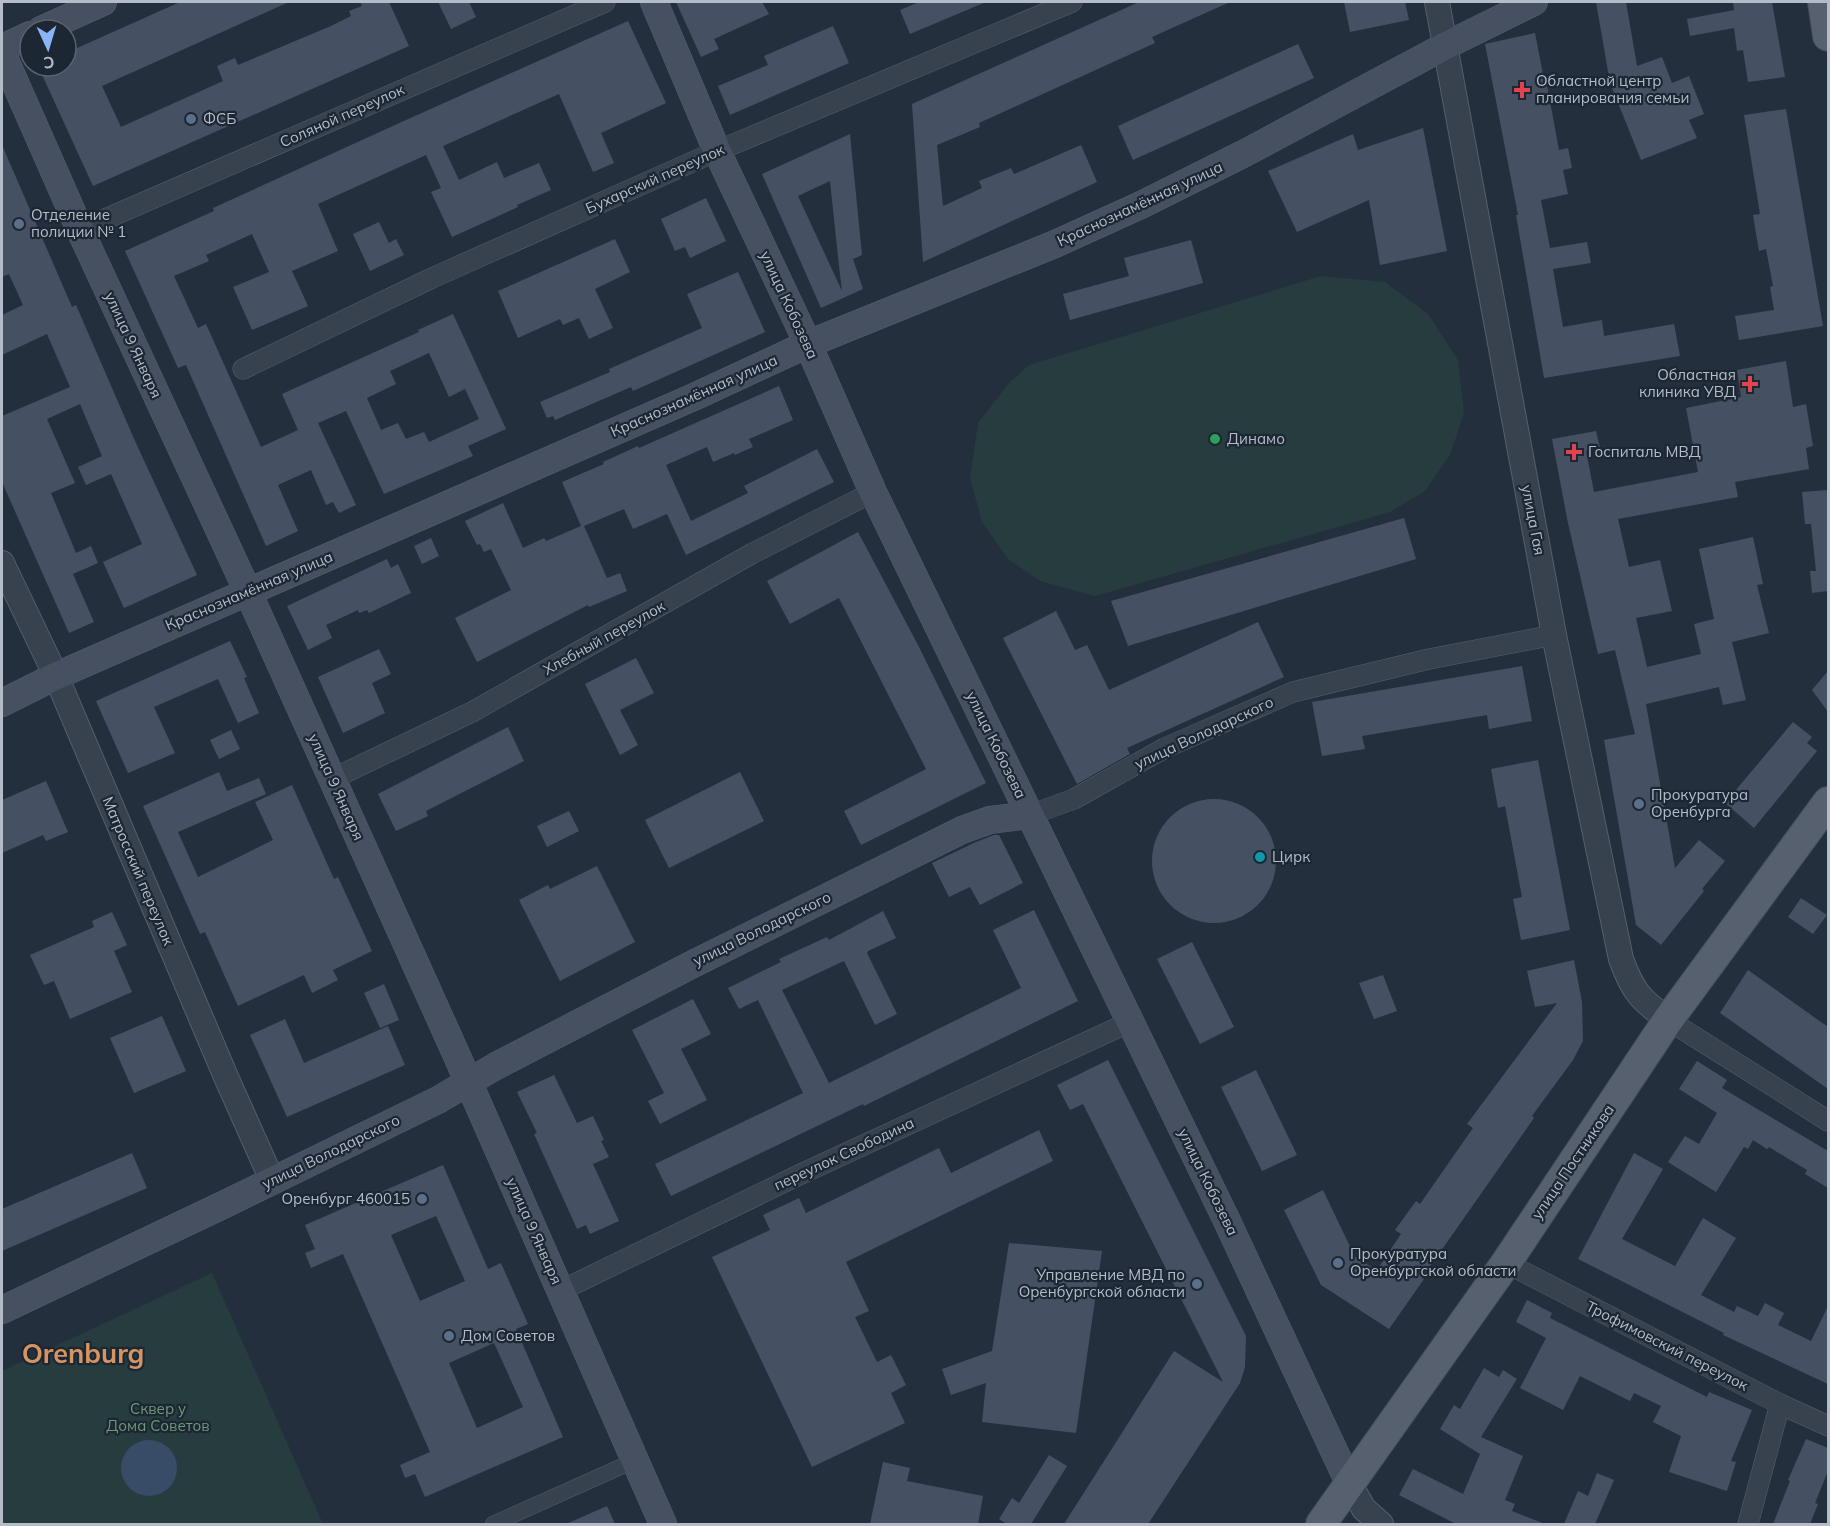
<svg xmlns="http://www.w3.org/2000/svg" width="1830" height="1526" font-family="Mulish,sans-serif">
	<style>
		.green { fill: #263c3f }
		.water { fill: #394c67 }
		.building { fill: #455162; fill-rule: evenodd }
		.lines { fill: none; stroke-linecap: round; stroke-linejoin: round }
		.pedestrian-casing { stroke: #565f6c; stroke-width: 16 }
		.minor-casing { stroke: #565f6c; stroke-width: 21 }
		.tertiary-casing { stroke: #565f6c; stroke-width: 26 }
		.secondary-casing { stroke: #565f6c; stroke-width: 28 }
		.primary-casing { stroke: #414a57; stroke-width: 32 }
		.pedestrian { stroke: #38414e; stroke-width: 15 }
		.minor { stroke: #38414e; stroke-width: 20 }
		.tertiary { stroke: #38414e; stroke-width: 24 }
		.secondary { stroke: #465061; stroke-width: 27 }
		.primary { stroke: #56606e; stroke-width: 30 }
		.health-dot { fill: #e0444e; stroke: #1d2633; stroke-width: 2 }
		.service-dot { fill: #5c6f8a; stroke: #1d2633; stroke-width: 2 }
		.leisure-dot { fill: #2e9e5b; stroke: #1d2633; stroke-width: 2 }
		.culture-dot { fill: #0f9aa8; stroke: #1d2633; stroke-width: 2 }
		.labels { text-anchor: middle; stroke-width: 4.5; stroke-linejoin: round; paint-order: stroke }
		.poi-label { font-size: 15px; fill: #b4bcc9; stroke: #1d2633; text-anchor: start }
		.street-label { font-size: 15px; fill: #b4bcc9; stroke: #1d2633 }
		.park-label { font-size: 15px; fill: #6b9a76; stroke: #1d2633 }
		.town-label { font-size: 27px; font-weight: bold; fill: #d59563; stroke: #1d2633 }
	</style>
	<rect width="100%" height="100%" fill="#242f3e"/>
	<g class="green">
		<polygon points="1321,276 1385,282 1428,314 1458,360 1464,413 1450,455 1425,491 1390,512 1095,596 1040,581 1008,559 982,522 970,478 978,423 1009,383 1029,365"/>
		<polygon points="212,1273 323,1524 2,1524 2,1371"/>
	</g>
	<circle class="water" cx="149" cy="1468" r="28"/>
	<g class="building">
		<polygon points="180,2 289,2 102,86 121,127 223,81 217,66 235,58 238,65 331,26 351,16 349,11 362,6 360,2 389,2 409,46 93,186 38,66 66,66 66,53"/>
		<polygon points="438,2 469,2 476,17 451,29"/>
		<polygon points="676,2 762,2 769,14 714,39 719,49 701,57"/>
		<polygon points="919,2 986,2 910,34 900,10"/>
		<polygon points="1139,2 1230,2 1152,37 1155,43 979,123 980,127 937,145 943,206 982,188 979,181 1011,168 1014,174 1081,145 1097,182 923,262 912,104"/>
		<polygon points="1344,2 1405,2 1409,20 1350,32"/>
		<polygon points="1596,2 1626,2 1637,66 1662,57 1672,83 1689,76 1704,114 1689,120 1697,138 1641,160 1610,83"/>
		<polygon points="1733,2 1772,2 1785,77 1748,82 1743,50 1737,51 1734,28 1690,36 1687,19 1734,10"/>
		<path d="M628,21L666,103L601,133L614,163L593,172L559,94L443,146L459,180L497,162L504,178L539,163L551,190L517,205L518,207L452,237L431,192L441,188L426,155L318,204L338,251L292,271L308,306L252,330L233,287L269,272L252,234L206,255L209,261L174,276L198,328L206,324L261,447L298,430L282,394L419,332L418,330L453,314L506,429L468,446L473,456L384,494L346,411L318,423L356,505L339,513L333,502L326,505L311,470L278,485L298,531L266,546L186,365L178,368L125,251L214,211L213,208L406,120ZM429,353L449,397L465,389L479,419L429,442L424,432L406,439L398,423L381,430L367,398L396,384L390,371Z"/>
		<polygon points="833,26 849,63 730,115 718,86 768,65 764,56"/>
		<polygon points="1535,33 1543,74 1545,74 1559,150 1568,148 1572,168 1563,170 1568,194 1541,200 1550,248 1587,242 1591,263 1553,269 1563,327 1602,320 1604,336 1674,324 1680,356 1544,378 1516,215 1518,215 1485,44"/>
		<polygon points="1298,44 1314,78 1133,160 1118,126"/>
		<polygon points="1786,109 1823,326 1739,340 1735,316 1774,310 1770,287 1773,286 1766,249 1759,251 1753,215 1760,214 1744,115"/>
		<polygon points="1423,128 1447,251 1380,265 1369,200 1297,232 1268,171 1353,134 1358,150"/>
		<path d="M850,134L862,255L853,259L863,289L821,308L762,174ZM830,181L838,257L842,291L798,196Z"/>
		<polygon points="2,145 72,307 76,305 135,441 197,575 124,608 103,562 142,544 111,474 86,485 78,467 102,456 80,404 47,419 75,483 51,493 76,553 91,546 98,563 73,574 94,622 69,633 2,482 2,416 70,387 47,334 2,355 2,315 23,305 9,274 2,277"/>
		<polygon points="706,198 726,241 690,258 685,247 675,251 661,219"/>
		<polygon points="379,222 389,243 396,239 404,255 370,271 353,234"/>
		<polygon points="615,239 630,272 595,289 613,328 589,339 579,318 563,325 560,319 518,338 498,291"/>
		<polygon points="1191,240 1203,283 1070,320 1063,294 1129,276 1124,258"/>
		<polygon points="738,272 765,332 633,391 631,387 555,420 553,416 547,418 540,402 610,372 609,369 702,328 687,294"/>
		<polygon points="1786,361 1793,407 1806,404 1813,446 1806,448 1809,469 1735,482 1738,497 1618,519 1629,567 1660,560 1672,611 1636,618 1647,667 1701,654 1694,624 1714,619 1699,549 1753,537 1763,584 1757,585 1769,633 1732,642 1746,700 1723,705 1719,687 1646,704 1675,868 1699,840 1725,861 1702,889 1704,891 1661,945 1636,925 1604,740 1635,734 1615,650 1598,654 1568,523 1552,439 1596,431 1600,448 1586,451 1594,492 1698,472 1686,408 1741,397 1737,370"/>
		<polygon points="779,386 793,420 749,439 753,447 735,455 734,453 713,462 707,447 666,465 691,521 748,493 744,486 817,449 834,482 686,555 667,514 633,529 624,509 584,526 607,578 620,573 627,591 589,607 588,605 477,662 455,618 511,590 491,549 484,552 480,544 477,545 465,521 503,503 523,548 544,538 546,541 581,526 562,482 604,464 603,462 638,446 639,448"/>
		<polygon points="1828,490 1828,591 1812,593 1810,571 1816,571 1811,524 1805,524 1802,492"/>
		<polygon points="1404,518 1416,559 1128,646 1111,601"/>
		<polygon points="858,532 918,645 986,783 861,845 844,811 926,769 839,598 790,624 767,581"/>
		<polygon points="431,538 439,556 422,564 414,546"/>
		<polygon points="387,559 391,568 398,564 411,593 369,613 367,610 359,613 358,610 326,625 332,638 308,650 287,606"/>
		<polygon points="1056,611 1075,650 1087,645 1109,690 1258,622 1284,677 1127,748 1130,754 1077,784 1003,638"/>
		<polygon points="230,641 247,677 244,678 259,713 238,723 218,679 154,707 175,753 128,773 96,701"/>
		<polygon points="379,649 391,674 372,683 385,713 343,733 318,677"/>
		<polygon points="636,658 654,693 620,710 638,745 620,755 585,684"/>
		<polygon points="1522,666 1532,721 1489,729 1487,715 1362,736 1365,749 1322,756 1312,702"/>
		<polygon points="1828,671 1828,712 1812,690"/>
		<polygon points="1793,722 1812,737 1807,743 1817,751 1754,828 1725,803"/>
		<polygon points="508,727 524,761 426,811 428,816 396,831 378,794"/>
		<polygon points="231,730 240,749 219,759 210,740"/>
		<polygon points="1538,760 1570,930 1521,940 1513,899 1522,897 1505,806 1498,808 1491,769"/>
		<polygon points="219,772 227,791 259,778 266,794 178,832 198,877 273,840 255,802 292,785 334,879 338,877 372,951 333,970 338,980 312,993 304,975 238,1006 205,932 200,934 143,806"/>
		<polygon points="740,772 764,821 669,868 645,820"/>
		<polygon points="46,781 68,832 46,841 43,835 2,853 2,800"/>
		<circle cx="1214" cy="861" r="62"/>
		<polygon points="569,811 579,831 547,847 537,826"/>
		<polygon points="994,835 999,835 1023,883 980,905 970,887 949,897 932,863 976,842"/>
		<polygon points="597,866 635,942 560,981 519,900 548,885 550,889"/>
		<polygon points="1801,898 1827,915 1813,934 1788,917"/>
		<polygon points="1034,910 1078,1001 864,1106 863,1104 671,1196 655,1164 803,1093 758,1000 739,1009 728,988 781,962 779,959 827,937 829,940 883,911 896,938 868,951 867,953 897,1014 875,1025 844,961 782,990 829,1083 1021,988 993,930"/>
		<polygon points="112,912 127,945 114,951 132,992 70,1019 54,981 44,985 30,955 94,927 92,921"/>
		<polygon points="1192,942 1234,1027 1200,1044 1157,959"/>
		<polygon points="1574,960 1582,1002 1583,1041 1573,1060 1532,1116 1534,1118 1422,1278 1424,1279 1389,1329 1321,1285 1284,1210 1323,1190 1355,1257 1377,1270 1401,1234 1395,1230 1416,1201 1420,1204 1473,1128 1467,1124 1557,1003 1535,1007 1527,971"/>
		<polygon points="1748,970 1828,1027 1828,1089 1720,1013"/>
		<polygon points="1383,975 1397,1011 1374,1019 1359,983"/>
		<polygon points="384,984 399,1020 380,1028 364,993"/>
		<polygon points="693,999 711,1034 681,1049 707,1100 660,1124 648,1101 664,1093 632,1030"/>
		<polygon points="162,1016 186,1071 134,1093 110,1038"/>
		<polygon points="285,1019 304,1063 388,1026 405,1065 287,1117 250,1035"/>
		<polygon points="1108,1060 1246,1336 1245,1367 1240,1383 1148,1524 1064,1524 1174,1351 1223,1382 1083,1104 1070,1110 1057,1085"/>
		<polygon points="1697,1061 1727,1080 1722,1088 1828,1151 1828,1188 1805,1174 1807,1170 1769,1147 1767,1149 1753,1140 1748,1149 1744,1147 1716,1192 1668,1162 1685,1136 1699,1144 1717,1113 1679,1089"/>
		<polygon points="1256,1070 1297,1155 1262,1171 1221,1087"/>
		<polygon points="554,1075 577,1123 593,1116 604,1140 601,1141 609,1157 593,1164 619,1221 590,1234 586,1225 577,1229 534,1134 537,1133 517,1092"/>
		<polygon points="1039,1130 1053,1161 846,1262 869,1311 855,1317 877,1362 891,1355 906,1385 891,1393 905,1423 812,1467 712,1257 770,1230 763,1215 799,1198 806,1213 939,1148 951,1173"/>
		<polygon points="132,1153 147,1188 2,1251 2,1209"/>
		<polygon points="1634,1153 1663,1169 1622,1239 1675,1266 1703,1218 1736,1238 1701,1295 1734,1312 1737,1306 1758,1316 1765,1303 1784,1313 1778,1325 1811,1341 1828,1306 1828,1384 1723,1335 1724,1333 1578,1259"/>
		<path d="M443,1165L488,1269L501,1263L528,1324L516,1329L563,1437L425,1497L415,1474L405,1478L400,1465L430,1452L343,1254L311,1268L305,1253L315,1249L305,1225ZM436,1216L465,1281L420,1301L391,1235ZM494,1343L523,1407L477,1428L449,1363Z"/>
		<polygon points="1009,1243 1102,1251 1076,1433 982,1422 986,1383 951,1395 942,1369 992,1351"/>
		<polygon points="1527,1300 1552,1313 1550,1318 1707,1397 1709,1392 1752,1410 1731,1461 1736,1462 1727,1491 1669,1472 1681,1436 1653,1422 1661,1406 1634,1393 1630,1401 1580,1376 1563,1410 1520,1388 1546,1338 1516,1322"/>
		<polygon points="1484,1368 1499,1377 1503,1370 1517,1379 1481,1437 1523,1456 1505,1500 1515,1504 1512,1511 1545,1524 1456,1524 1399,1495 1413,1469 1463,1494 1480,1454 1440,1429 1454,1405 1460,1409"/>
		<polygon points="1806,1439 1828,1448 1828,1471 1815,1503 1818,1504 1810,1524 1773,1524 1790,1481 1788,1480"/>
		<polygon points="1049,1455 1067,1466 1031,1524 1007,1524 999,1519 1012,1498 1019,1503"/>
		<polygon points="883,1462 910,1468 907,1481 983,1496 978,1524 870,1524"/>
		<polygon points="1597,1473 1614,1480 1595,1524 1564,1524 1578,1491 1588,1496"/>
		<polygon points="607,1506 615,1524 566,1524"/>
	</g>
	<g class="lines">
		<defs>
			<polyline id="pedestrian" points="493,1524 636,1460"/>
			<g id="minor">
				<polyline points="80,230 605,2"/>
				<polyline points="243,369 432,278 717,151 1072,2"/>
				<polyline points="332,779 472,712 753,553 873,492"/>
				<polyline points="1030,815 1074,799 1165,748 1293,692 1429,659 1554,635"/>
				<polyline points="1668,1020 1828,1121"/>
				<polyline points="1506,1263 1780,1404 1828,1426"/>
				<polyline points="560,1291 801,1174 1130,1022"/>
				<polyline points="1748,1524 1780,1404"/>
			</g>
			<g id="tertiary">
				<path d="M1437,2L1554,635L1621,959C1633,992 1640,999 1668,1020"/>
				<polyline points="2,563 56,676 226,1077 272,1180"/>
				<polyline points="1349,1483 1364,1509 1381,1524"/>
			</g>
			<g id="secondary">
				<polyline points="654,2 717,151 808,344 873,492 1227,1221 1349,1483"/>
				<polyline points="41,30 103,2"/>
				<polyline points="2,48 30,35"/>
				<polyline points="2,53 80,230 248,592 457,1056 663,1524"/>
				<polyline points="2,703 56,676 696,396 808,344 1055,244 1141,205 1245,153 1445,46 1534,2"/>
				<polyline points="2,1310 223,1205 438,1100 496,1066 693,964 962,830 990,820 1030,815"/>
			</g>
			<g id="primary">
				<polyline points="1823,2 1828,36"/>
				<polyline points="1321,1524 1506,1263 1668,1020 1828,802"/>
			</g>
		</defs>
		<use href="#pedestrian" class="pedestrian-casing"/>
		<use href="#minor" class="minor-casing"/>
		<use href="#tertiary" class="tertiary-casing"/>
		<use href="#secondary" class="secondary-casing"/>
		<use href="#primary" class="primary-casing"/>
		<use href="#pedestrian" class="pedestrian"/>
		<use href="#minor" class="minor"/>
		<use href="#tertiary" class="tertiary"/>
		<use href="#secondary" class="secondary"/>
		<use href="#primary" class="primary"/>
	</g>
	<g class="health-dot">
		<path d="M1519 81h6v6h6v6h-6v6h-6v-6h-6v-6h6z"/>
		<path d="M1747 375h6v6h6v6h-6v6h-6v-6h-6v-6h6z"/>
		<path d="M1571 443h6v6h6v6h-6v6h-6v-6h-6v-6h6z"/>
	</g>
	<g class="service-dot">
		<circle cx="191" cy="119" r="6"/>
		<circle cx="19" cy="224" r="6"/>
		<circle cx="1639" cy="804" r="6"/>
		<circle cx="422" cy="1199" r="6"/>
		<circle cx="1338" cy="1263" r="6"/>
		<circle cx="1197" cy="1284" r="6"/>
		<circle cx="449" cy="1336" r="6"/>
	</g>
	<circle class="leisure-dot" cx="1215" cy="439" r="6"/>
	<circle class="culture-dot" cx="1260" cy="857" r="6"/>
	<g class="labels">
		<g class="poi-label">
			<text x="1536" y="86">Областной центр<tspan x="1536" dy="17">планирования семьи</tspan></text>
			<text x="203" y="124">ФСБ</text>
			<text x="31" y="220">Отделение<tspan x="31" dy="17">полиции № 1</tspan></text>
			<text x="1736" y="380" text-anchor="end">Областная<tspan x="1736" dy="17">клиника УВД</tspan></text>
			<text x="1227" y="444">Динамо</text>
			<text x="1588" y="457">Госпиталь МВД</text>
			<text x="1651" y="800">Прокуратура<tspan x="1651" dy="17">Оренбурга</tspan></text>
			<text x="1272" y="862">Цирк</text>
			<text x="410" y="1204" text-anchor="end">Оренбург 460015</text>
			<text x="1350" y="1259">Прокуратура<tspan x="1350" dy="17">Оренбургской области</tspan></text>
			<text x="1185" y="1280" text-anchor="end">Управление МВД по<tspan x="1185" dy="17">Оренбургской области</tspan></text>
			<text x="461" y="1341">Дом Советов</text>
		</g>
		<g class="street-label">
			<text transform="translate(342 116) rotate(-24)" y="5">Соляной переулок</text>
			<text transform="translate(655 179) rotate(-24)" y="5">Бухарский переулок</text>
			<text transform="translate(1140 204) rotate(-25)" y="5">Краснознамённая улица</text>
			<text transform="translate(789 305) rotate(65)" y="5">улица Кобозева</text>
			<text transform="translate(133 345) rotate(65)" y="5">улица 9 Января</text>
			<text transform="translate(694 396) rotate(-24)" y="5">Краснознамённая улица</text>
			<text transform="translate(1533 520) rotate(79)" y="5">улица Гая</text>
			<text transform="translate(249 591) rotate(-23)" y="5">Краснознамённая улица</text>
			<text transform="translate(604 638) rotate(-29)" y="5">Хлебный переулок</text>
			<text transform="translate(1204 733) rotate(-25)" y="5">улица Володарского</text>
			<text transform="translate(996 745) rotate(64)" y="5">улица Кобозева</text>
			<text transform="translate(336 787) rotate(66)" y="5">улица 9 Января</text>
			<text transform="translate(138 871) rotate(67)" y="5">Матросский переулок</text>
			<text transform="translate(762 929) rotate(-26)" y="5">улица Володарского</text>
			<text transform="translate(331 1152) rotate(-26)" y="5">улица Володарского</text>
			<text transform="translate(844 1154) rotate(-25)" y="5">переулок Свободина</text>
			<text transform="translate(1573 1162) rotate(-56)" y="5">улица Постникова</text>
			<text transform="translate(1208 1182) rotate(64)" y="5">улица Кобозева</text>
			<text transform="translate(534 1231) rotate(66)" y="5">улица 9 Января</text>
			<text transform="translate(1667 1346) rotate(27)" y="5">Трофимовский переулок</text>
		</g>
		<g class="park-label">
			<text x="158" y="1414">Сквер у<tspan x="158" dy="17">Дома Советов</tspan></text>
		</g>
		<g class="town-label">
			<text x="83" y="1363">Orenburg</text>
		</g>
	</g>
	<rect width="1830" height="1526" fill="none" stroke="#b4bcc9" stroke-width="6"/>
	<g transform="translate(48 48) rotate(176)"><circle r="28" fill="#1d2633" stroke="#59626f" stroke-width="1.5"/>
	<path d="M0-4.5L10 22L0 15L-10 22Z" fill="#8ab4f8"/>
	<text y="-9" font-size="16" font-weight="bold" text-anchor="middle" fill="#b4bcc9">С</text>
	</g>
</svg>
